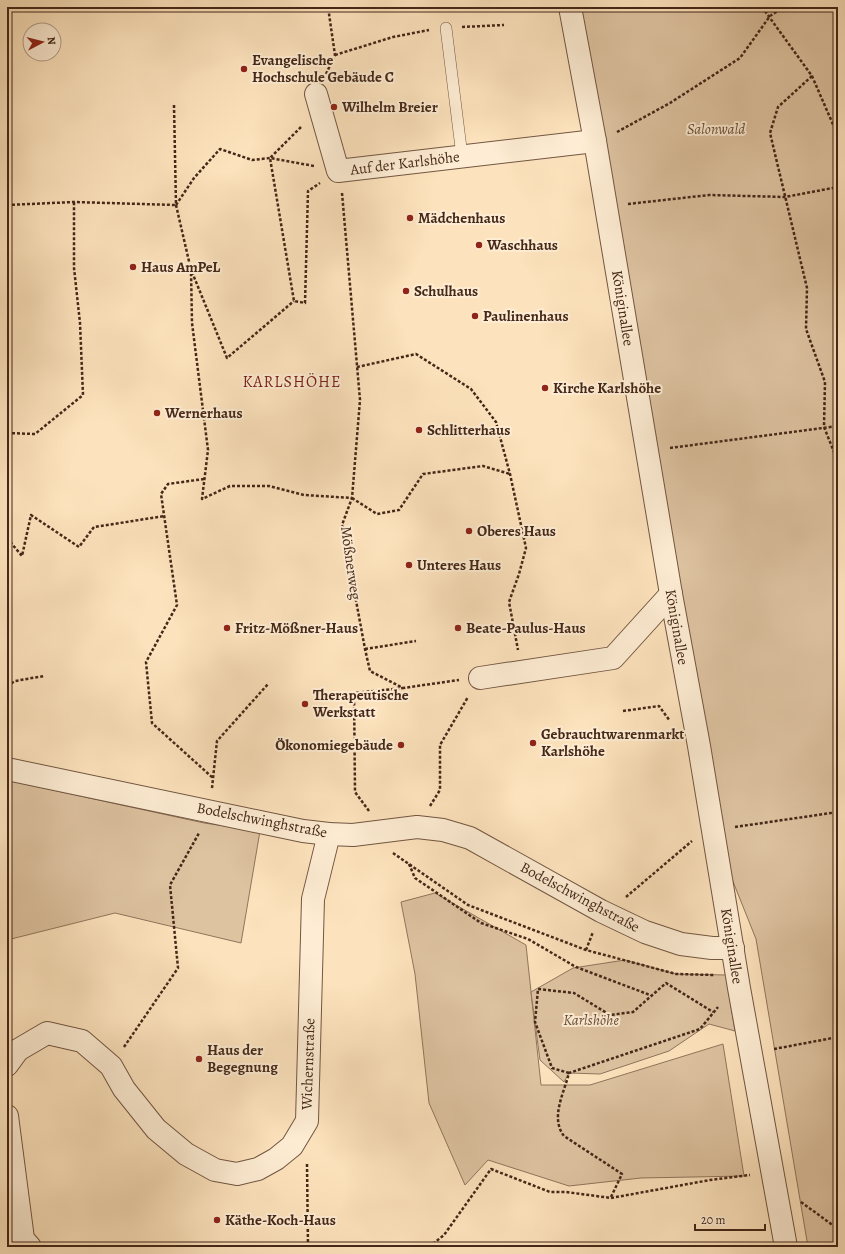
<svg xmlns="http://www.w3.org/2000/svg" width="845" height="1254" font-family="Alegreya,serif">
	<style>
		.green { fill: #dec3a1; stroke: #91755c }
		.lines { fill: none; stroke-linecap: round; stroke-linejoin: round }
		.lane-casing { stroke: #725641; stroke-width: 12 }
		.street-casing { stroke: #725641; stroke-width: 24 }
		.path { stroke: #442718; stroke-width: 2.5; stroke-dasharray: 3 2; stroke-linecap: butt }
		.lane { stroke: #feedd4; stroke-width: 11 }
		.street { stroke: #feedd4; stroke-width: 22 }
		.poi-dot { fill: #8f2418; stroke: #feedd4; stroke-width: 1.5 }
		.labels { text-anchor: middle; stroke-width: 4; stroke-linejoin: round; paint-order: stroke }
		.poi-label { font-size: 15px; font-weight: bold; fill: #442718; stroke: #feedd4; text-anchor: start }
		.park-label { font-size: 15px; font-style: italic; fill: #6a4e3a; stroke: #feedd4 }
		.street-label { font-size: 15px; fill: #442718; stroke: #feedd4 }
		.neighbourhood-label { font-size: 16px; letter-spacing: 1px; fill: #7a1f14; stroke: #feedd4 }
	</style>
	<rect width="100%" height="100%" fill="#fde3bd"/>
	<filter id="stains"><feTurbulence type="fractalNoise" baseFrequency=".005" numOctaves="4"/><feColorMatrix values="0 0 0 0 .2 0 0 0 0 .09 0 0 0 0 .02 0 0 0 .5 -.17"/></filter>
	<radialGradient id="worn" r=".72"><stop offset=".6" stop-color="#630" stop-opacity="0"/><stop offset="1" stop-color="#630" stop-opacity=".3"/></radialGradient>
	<g class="green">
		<polygon points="572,7 838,7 838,1247 808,1247 756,939 726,864"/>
		<polygon points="7,780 204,823 260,831 241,943 115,913 7,940"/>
		<polygon points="435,893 526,945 541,1085 590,1085 723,1044 744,1176 641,1178 569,1186 488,1160 465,1185 429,1103 415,974 401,902"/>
		<polygon points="625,960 676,974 726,975 735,1031 709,1024 669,1051 600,1074 569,1073 564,1082 540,1060 531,992 573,968"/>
	</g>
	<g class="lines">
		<defs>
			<polyline id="lane" points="446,28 462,156"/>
			<g id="street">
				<polyline points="570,7 595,141 671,594 699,746 739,988 786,1247"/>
				<polyline points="316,94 338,171 595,141"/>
				<polyline points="480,678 613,658 671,594"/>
				<polyline points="7,769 303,831 329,834 353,835 417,827 443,830 470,838 601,911 645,932 681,944 712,948 733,948"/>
				<polyline points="7,1065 18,1050 47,1033 82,1041 111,1066 124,1089 156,1129 186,1154 215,1170 237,1174 258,1169 276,1159 292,1146 307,1121 313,899 329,834"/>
				<polyline points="7,1116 23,1239 30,1247"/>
			</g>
		</defs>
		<use href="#lane" class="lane-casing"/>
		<use href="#street" class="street-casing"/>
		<g class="path">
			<polyline points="762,7 812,76 838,136"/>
			<polyline points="462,27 504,25"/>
			<polyline points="335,55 393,37 429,30"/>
			<polyline points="326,74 335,55 328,7"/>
			<polyline points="812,76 778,107 770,133 807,288 806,329 825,382 824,427 838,462"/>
			<polyline points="174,105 176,205 191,270 192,323 208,450 202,499 230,486 269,486 304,495 352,498"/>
			<polyline points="301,127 270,158 294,301 305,303 308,191 320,183"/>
			<polyline points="617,132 670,103 740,58 770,16 784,7"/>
			<polyline points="342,193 360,400 352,498 342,525 365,649 370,671 403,688 459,680"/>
			<polyline points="628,204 709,195 785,197 838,187"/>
			<polyline points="7,205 74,202 176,205"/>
			<polyline points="176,205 194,178 220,149 252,160 270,158 314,166"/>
			<polyline points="192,272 227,358 294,301"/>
			<polyline points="357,367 416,354 471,389 496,422 510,474 526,548 519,574 509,602 518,650"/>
			<polyline points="7,433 35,434 83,395 80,323 74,268 74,202"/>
			<polyline points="670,448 838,426"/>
			<polyline points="204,479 168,484 161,494 177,605 146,662 152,723 213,778"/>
			<polyline points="352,498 377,514 399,510 423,474 483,466 510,474"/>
			<polyline points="7,538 22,556 31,515 79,547 94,527 165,516"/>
			<polyline points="365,649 416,641"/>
			<polyline points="7,686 15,681 44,676"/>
			<polyline points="623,711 659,706 670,721"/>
			<polyline points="212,788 217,741 268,684"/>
			<polyline points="430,806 440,790 440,745 468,697"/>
			<polyline points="369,811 355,792 354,693 403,688"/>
			<polyline points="735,827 838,812"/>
			<polyline points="393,853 468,905 586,950 676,974 714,975"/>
			<polyline points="409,864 415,878 481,923 528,939 576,967 650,995"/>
			<polyline points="626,897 692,841"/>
			<polyline points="586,950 593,932"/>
			<polyline points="124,1047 178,968 170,885 199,833"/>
			<polyline points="774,1049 838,1037"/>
			<polyline points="569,1073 552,1068 535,1022 538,989 574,993 610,1015 633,1012 666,983 713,1012"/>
			<polyline points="307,1164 308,1247"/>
			<path d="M611,1197L622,1174L564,1136C550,1118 564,1093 569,1073L700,1029L718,1007"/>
			<polyline points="801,1202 838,1229"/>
			<polyline points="429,1247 444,1235 491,1169 550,1192 566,1192 611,1198 710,1180 750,1175"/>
		</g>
		<use href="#lane" class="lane"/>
		<use href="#street" class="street"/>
	</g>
	<g class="poi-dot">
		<circle cx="244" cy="69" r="4"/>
		<circle cx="334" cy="107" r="4"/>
		<circle cx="410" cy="218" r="4"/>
		<circle cx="479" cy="245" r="4"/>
		<circle cx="133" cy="267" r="4"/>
		<circle cx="406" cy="291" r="4"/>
		<circle cx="475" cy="316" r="4"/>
		<circle cx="545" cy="388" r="4"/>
		<circle cx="157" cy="413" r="4"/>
		<circle cx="419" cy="430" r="4"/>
		<circle cx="469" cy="531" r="4"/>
		<circle cx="409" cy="565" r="4"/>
		<circle cx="227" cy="628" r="4"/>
		<circle cx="458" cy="628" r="4"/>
		<circle cx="305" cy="704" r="4"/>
		<circle cx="533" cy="743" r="4"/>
		<circle cx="401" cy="745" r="4"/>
		<circle cx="199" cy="1059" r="4"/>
		<circle cx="217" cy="1220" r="4"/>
	</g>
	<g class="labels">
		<g class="poi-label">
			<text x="252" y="65">Evangelische<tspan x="252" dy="17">Hochschule Gebäude C</tspan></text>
			<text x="342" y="112">Wilhelm Breier</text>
			<text x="418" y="223">Mädchenhaus</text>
			<text x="487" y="250">Waschhaus</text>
			<text x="141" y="272">Haus AmPeL</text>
			<text x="414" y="296">Schulhaus</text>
			<text x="483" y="321">Paulinenhaus</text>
			<text x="553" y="393">Kirche Karlshöhe</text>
			<text x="165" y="418">Wernerhaus</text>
			<text x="427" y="435">Schlitterhaus</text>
			<text x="477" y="536">Oberes Haus</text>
			<text x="417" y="570">Unteres Haus</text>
			<text x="235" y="633">Fritz-Mößner-Haus</text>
			<text x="466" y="633">Beate-Paulus-Haus</text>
			<text x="313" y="700">Therapeutische<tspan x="313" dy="17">Werkstatt</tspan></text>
			<text x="541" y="739">Gebrauchtwarenmarkt<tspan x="541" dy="17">Karlshöhe</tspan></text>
			<text x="393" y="750" text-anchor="end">Ökonomiegebäude</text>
			<text x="207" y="1055">Haus der<tspan x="207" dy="17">Begegnung</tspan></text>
			<text x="225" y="1225">Käthe-Koch-Haus</text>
		</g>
		<g class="park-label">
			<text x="716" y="134">Salonwald</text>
			<text x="591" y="1025">Karlshöhe</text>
		</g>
		<g class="street-label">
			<text transform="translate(405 163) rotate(-7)" y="5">Auf der Karlshöhe</text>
			<text transform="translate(623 308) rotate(81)" y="5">Königinallee</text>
			<text transform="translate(351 563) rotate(82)" y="5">Mößnerweg</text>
			<text transform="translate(677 627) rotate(80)" y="5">Königinallee</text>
			<text transform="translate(262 820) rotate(11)" y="5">Bodelschwinghstraße</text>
			<text transform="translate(580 897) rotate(28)" y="5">Bodelschwinghstraße</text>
			<text transform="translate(732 946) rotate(81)" y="5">Königinallee</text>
			<text transform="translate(308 1064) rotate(-88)" y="5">Wichernstraße</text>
		</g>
		<g class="neighbourhood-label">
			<text x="292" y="387">KARLSHÖHE</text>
		</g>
	</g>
	<rect width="845" height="1254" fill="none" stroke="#fde3bd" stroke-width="24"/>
	<rect x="8" y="8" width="829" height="1238" fill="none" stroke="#442718" stroke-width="2"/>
	<rect x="12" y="12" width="821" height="1230" fill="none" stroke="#442718"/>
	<g transform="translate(42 42) rotate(83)"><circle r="19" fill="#feedd4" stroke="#b49e89"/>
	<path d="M0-3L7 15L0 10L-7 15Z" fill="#8f2418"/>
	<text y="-6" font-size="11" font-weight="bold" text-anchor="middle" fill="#442718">N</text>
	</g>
	<path d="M695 1224v6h70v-6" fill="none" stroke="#442718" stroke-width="2"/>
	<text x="701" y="1224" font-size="12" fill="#442718" stroke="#feedd4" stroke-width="3" paint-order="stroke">20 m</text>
	<rect width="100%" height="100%" filter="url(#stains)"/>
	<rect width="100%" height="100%" fill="url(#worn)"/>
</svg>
